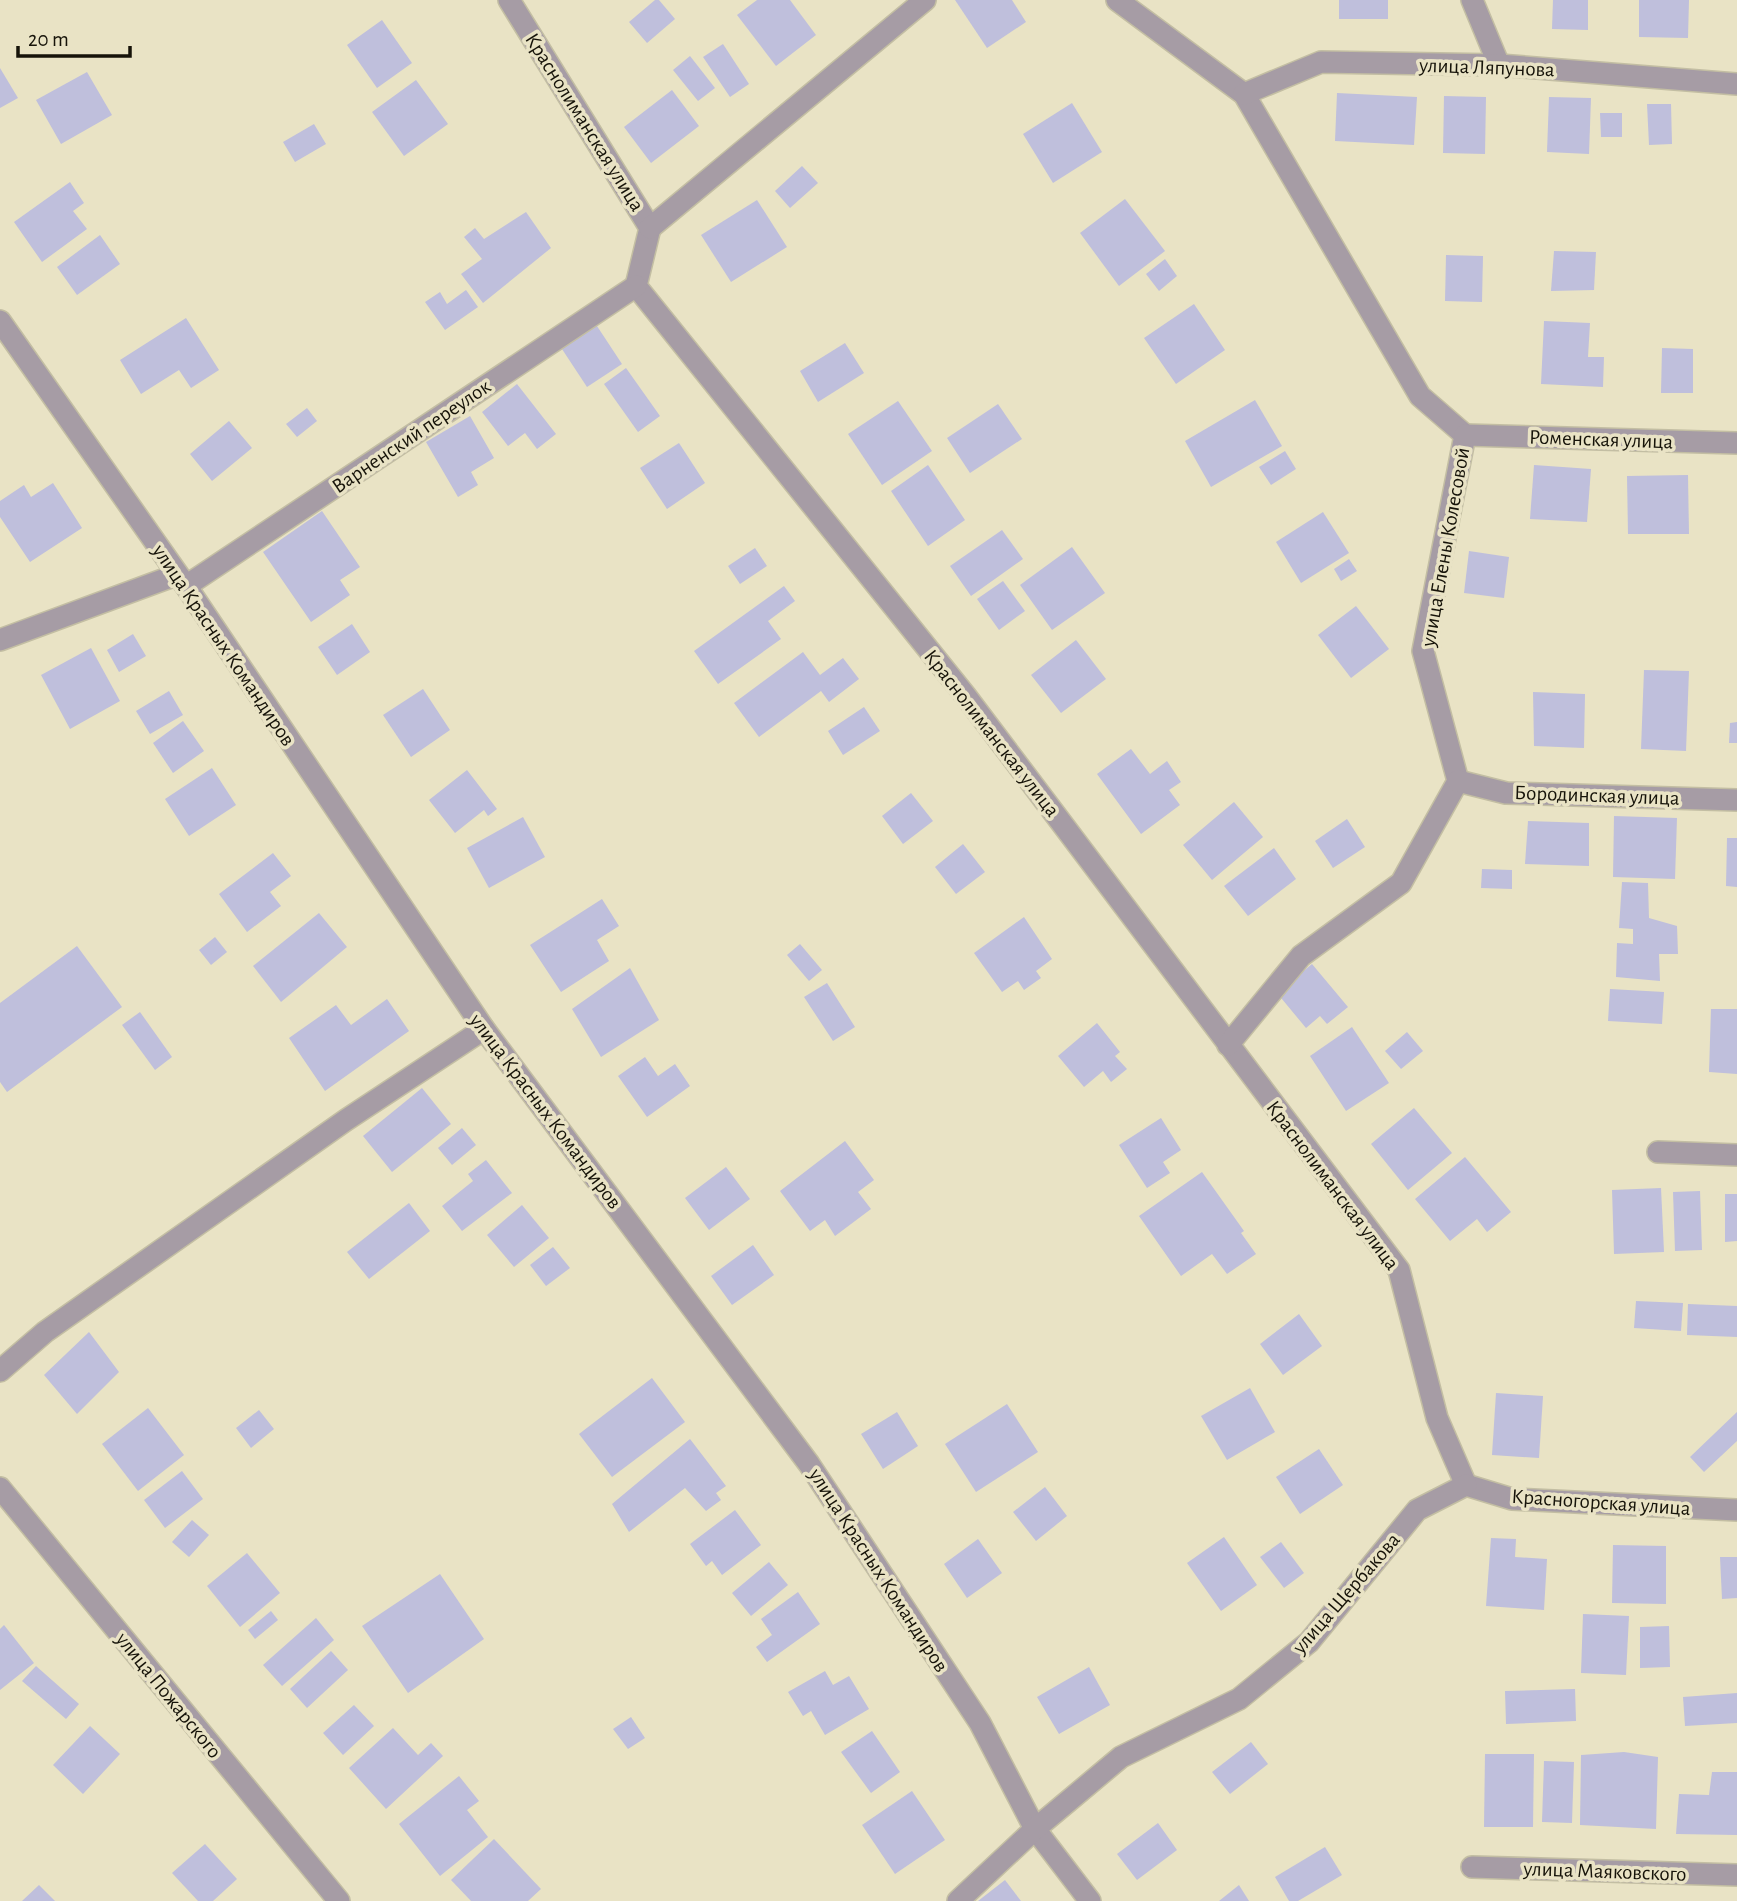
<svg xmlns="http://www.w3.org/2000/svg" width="1737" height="1901" font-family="'Alegreya Sans',sans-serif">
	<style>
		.building { fill: #bfbfdc }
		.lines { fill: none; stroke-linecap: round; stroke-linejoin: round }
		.minor-casing { stroke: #c3bea3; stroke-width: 24 }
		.minor { stroke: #a69ca5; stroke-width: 21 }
		.labels { text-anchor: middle; stroke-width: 7; stroke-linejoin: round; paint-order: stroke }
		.street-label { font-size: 21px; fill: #161309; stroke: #e9e3c5 }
	</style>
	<rect width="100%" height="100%" fill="#e9e3c5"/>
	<g class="building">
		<polygon points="655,0 659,0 675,19 647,43 629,22"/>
		<polygon points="757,0 790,0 816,35 776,66 737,15"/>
		<polygon points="955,0 1012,0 1026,22 987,48"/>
		<rect x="1339" y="0" width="49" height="19"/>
		<polygon points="1553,0 1588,0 1588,30 1552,29"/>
		<polygon points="1639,0 1689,0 1688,38 1639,37"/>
		<polygon points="382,20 412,63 377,88 347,45"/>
		<polygon points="723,44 749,84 730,97 703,57"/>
		<polygon points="690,56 715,88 698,101 673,70"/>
		<polygon points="0,68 18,98 0,108"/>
		<polygon points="87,72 112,115 61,144 36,100"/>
		<polygon points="416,80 448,124 404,156 372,112"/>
		<polygon points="672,90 699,126 651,163 624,127"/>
		<polygon points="1337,93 1417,97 1414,145 1335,141"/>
		<polygon points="1444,96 1486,97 1485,154 1443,153"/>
		<polygon points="1549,97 1591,98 1589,154 1547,152"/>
		<polygon points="1072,103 1102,152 1053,183 1023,134"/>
		<polygon points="1647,104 1671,104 1672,144 1649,145"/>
		<polygon points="1600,113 1622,113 1622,137 1601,137"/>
		<polygon points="314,124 326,144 295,162 283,142"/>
		<polygon points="802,166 818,183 790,208 775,191"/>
		<polygon points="70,182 84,203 73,211 87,229 42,262 14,222"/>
		<polygon points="1125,199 1165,251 1119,286 1080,233"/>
		<polygon points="757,200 787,247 731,282 701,235"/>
		<polygon points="526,212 551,248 483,303 461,274 482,259 464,237 475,228 484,239"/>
		<polygon points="100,235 120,264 77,295 57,267"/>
		<polygon points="1554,251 1596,252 1594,290 1551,291"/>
		<polygon points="1446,255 1483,256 1482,302 1445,301"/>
		<polygon points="1165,259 1177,276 1159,291 1146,274"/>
		<polygon points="466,290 478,307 445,330 425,302 440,292 447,304"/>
		<polygon points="1194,304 1225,350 1176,384 1144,338"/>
		<polygon points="186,318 219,370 191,388 179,370 141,394 120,360"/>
		<polygon points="1544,321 1590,323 1588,357 1604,357 1603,387 1541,384"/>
		<polygon points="595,323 622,364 587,387 560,346"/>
		<polygon points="845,343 864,373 818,402 800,371"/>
		<polygon points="1662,348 1693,349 1693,393 1661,393"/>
		<polygon points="626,368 660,416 638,432 604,384"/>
		<polygon points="517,384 556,434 537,449 525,433 508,446 482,412"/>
		<polygon points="1255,400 1282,446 1211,487 1185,441"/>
		<polygon points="898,401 932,451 882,485 848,434"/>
		<polygon points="998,404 1022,439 970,473 947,438"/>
		<polygon points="307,408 317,421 297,437 286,424"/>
		<polygon points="470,416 494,458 471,472 478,485 458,497 426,442"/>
		<polygon points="229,421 252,448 212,481 190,454"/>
		<polygon points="679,443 705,483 667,509 640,468"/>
		<polygon points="1285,451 1296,469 1271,485 1259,467"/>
		<polygon points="928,465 965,520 928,546 891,491"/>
		<polygon points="1534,465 1591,469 1587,522 1530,519"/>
		<polygon points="1688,475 1689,534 1628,534 1627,476"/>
		<polygon points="53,483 82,528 30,562 0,517 0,501 24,485 31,497"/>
		<polygon points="322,511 360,567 340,580 350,595 311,622 263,552"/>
		<polygon points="1323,512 1349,553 1301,583 1276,542"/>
		<polygon points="1002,530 1023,559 971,596 950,566"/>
		<polygon points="1072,547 1105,593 1052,630 1020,585"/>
		<polygon points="755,548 767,566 740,584 728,566"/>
		<polygon points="1469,551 1509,557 1504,598 1464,593"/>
		<polygon points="1349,559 1357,571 1341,581 1334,569"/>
		<polygon points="1003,581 1025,611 999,630 977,599"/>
		<polygon points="784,586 795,601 768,621 781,639 718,684 694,651"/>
		<polygon points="1356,606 1389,649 1351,678 1318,635"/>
		<polygon points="352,624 370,652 337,675 318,647"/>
		<polygon points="133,634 146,656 119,672 107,650"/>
		<polygon points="1076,640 1106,679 1061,713 1031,675"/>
		<polygon points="91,648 120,701 70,729 41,675"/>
		<polygon points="803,652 820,675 843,658 859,679 829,702 821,691 759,737 734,703"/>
		<polygon points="1644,670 1689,671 1686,751 1641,749"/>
		<polygon points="423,689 450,730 411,757 383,715"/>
		<polygon points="169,691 183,715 150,734 136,711"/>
		<polygon points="1533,692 1585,694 1584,748 1534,746"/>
		<polygon points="864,707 880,731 843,755 828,731"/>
		<polygon points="183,721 204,751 173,773 153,743"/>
		<polygon points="1737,722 1737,743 1729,743 1730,723"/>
		<polygon points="1131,749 1150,774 1167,761 1181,782 1169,790 1180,805 1141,834 1097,774"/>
		<polygon points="212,768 236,805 189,836 165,799"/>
		<polygon points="467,770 497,809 488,816 484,810 455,833 429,800"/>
		<polygon points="911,793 933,821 903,844 882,816"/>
		<polygon points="1234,802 1263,837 1212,880 1183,845"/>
		<polygon points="1614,816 1677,818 1675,879 1613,877"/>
		<polygon points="523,817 545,857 489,888 467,848"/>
		<polygon points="1347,819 1365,847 1333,868 1315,841"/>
		<polygon points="1528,821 1589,823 1589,866 1525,864"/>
		<polygon points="1727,838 1737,838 1737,887 1726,886"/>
		<polygon points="963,844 985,872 956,894 935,867"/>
		<polygon points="1274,848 1296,879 1248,916 1224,886"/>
		<polygon points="273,853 291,876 270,892 281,906 247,932 219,894"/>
		<polygon points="1482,869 1512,870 1512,889 1481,888"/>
		<polygon points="1622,882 1648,883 1649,918 1677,926 1678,954 1659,954 1660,981 1616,977 1617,943 1633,944 1633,929 1619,928"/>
		<polygon points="602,899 619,926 597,940 609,961 561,992 530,945"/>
		<polygon points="319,913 347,947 281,1002 253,966"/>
		<polygon points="1024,917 1052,959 1036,971 1041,978 1024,990 1018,981 1002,992 974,953"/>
		<polygon points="215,937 227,952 211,965 199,950"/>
		<polygon points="800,944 822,970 809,981 787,955"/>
		<polygon points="77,946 122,1007 7,1092 0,1082 0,1003"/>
		<polygon points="1312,964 1348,1007 1327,1024 1320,1016 1306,1028 1277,993"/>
		<polygon points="630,968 659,1020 601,1057 572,1009"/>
		<polygon points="827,983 855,1027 833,1041 804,997"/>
		<polygon points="1610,989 1664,992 1662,1024 1608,1021"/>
		<polygon points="387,999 409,1031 325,1091 289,1038 336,1005 351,1025"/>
		<polygon points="1711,1009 1737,1009 1737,1074 1709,1072"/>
		<polygon points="140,1012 172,1057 155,1070 122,1025"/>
		<polygon points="1097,1023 1120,1052 1115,1056 1127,1069 1111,1082 1103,1071 1084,1087 1058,1056"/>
		<polygon points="1352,1027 1389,1083 1346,1111 1310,1056"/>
		<polygon points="1407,1032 1423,1051 1401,1069 1385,1051"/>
		<polygon points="645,1057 658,1076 675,1064 690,1086 647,1117 618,1076"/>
		<polygon points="422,1088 451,1124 392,1172 363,1136"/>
		<polygon points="1414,1108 1452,1153 1408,1190 1371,1144"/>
		<polygon points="1161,1118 1181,1150 1163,1162 1170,1173 1147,1188 1119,1145"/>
		<polygon points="462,1128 476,1145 452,1165 438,1148"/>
		<polygon points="845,1141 874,1180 858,1192 871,1209 835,1236 825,1220 810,1231 780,1191"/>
		<polygon points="1465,1157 1511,1212 1487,1232 1477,1219 1450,1241 1415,1199"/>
		<polygon points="486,1160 512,1193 462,1231 442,1206 473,1181 468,1174"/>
		<polygon points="726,1167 750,1199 709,1230 685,1198"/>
		<polygon points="1202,1172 1244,1231 1241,1233 1256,1254 1227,1274 1212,1254 1181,1276 1139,1216"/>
		<polygon points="1661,1188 1664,1252 1614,1254 1612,1190"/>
		<polygon points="1700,1191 1702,1250 1675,1251 1673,1192"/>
		<polygon points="1725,1194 1737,1194 1737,1241 1725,1242"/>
		<polygon points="409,1203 430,1231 369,1279 347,1252"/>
		<polygon points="522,1205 549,1238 514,1267 487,1235"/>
		<polygon points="753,1245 774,1275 732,1305 711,1276"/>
		<polygon points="553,1247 570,1268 546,1286 530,1265"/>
		<polygon points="1636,1301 1683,1303 1681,1331 1634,1328"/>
		<polygon points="1688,1304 1737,1306 1737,1337 1687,1335"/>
		<polygon points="1299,1314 1322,1346 1283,1375 1260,1344"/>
		<polygon points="89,1332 119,1372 77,1414 44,1375"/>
		<polygon points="652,1378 685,1422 612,1477 579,1434"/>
		<polygon points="1250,1388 1275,1432 1227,1460 1201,1416"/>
		<polygon points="1496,1393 1543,1396 1539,1458 1492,1455"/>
		<polygon points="1007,1404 1038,1452 976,1492 945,1444"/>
		<polygon points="148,1408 184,1455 138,1491 102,1444"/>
		<polygon points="259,1410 274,1429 251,1448 236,1428"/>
		<polygon points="897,1412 918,1446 883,1469 861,1434"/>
		<polygon points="1737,1412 1737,1441 1704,1472 1690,1457"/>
		<polygon points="690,1439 726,1486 716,1493 721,1500 706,1511 685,1488 629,1532 612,1504"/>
		<polygon points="1319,1449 1343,1485 1300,1514 1276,1477"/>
		<polygon points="182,1471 203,1499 165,1528 144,1500"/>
		<polygon points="1045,1487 1067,1516 1036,1541 1013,1512"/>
		<polygon points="735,1510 761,1545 722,1575 712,1561 706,1566 690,1544"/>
		<polygon points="192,1520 209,1535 189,1557 172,1542"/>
		<polygon points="1224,1537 1257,1585 1221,1611 1187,1563"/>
		<polygon points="1491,1538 1516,1539 1515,1557 1547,1559 1544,1610 1486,1606"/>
		<polygon points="978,1539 1002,1573 967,1598 944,1564"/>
		<polygon points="1281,1542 1304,1573 1284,1588 1260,1557"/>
		<polygon points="1613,1545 1666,1546 1666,1604 1612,1603"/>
		<polygon points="247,1553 280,1593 240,1627 207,1586"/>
		<polygon points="1720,1557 1737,1557 1737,1598 1722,1599"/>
		<polygon points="769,1562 788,1585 751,1616 732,1593"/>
		<polygon points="440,1574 484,1639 408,1693 362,1626"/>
		<polygon points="798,1592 820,1624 767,1662 756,1647 772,1635 761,1619"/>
		<polygon points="271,1611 278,1620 255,1639 248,1630"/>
		<polygon points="1583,1614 1629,1616 1626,1675 1581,1673"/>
		<polygon points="316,1618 334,1640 282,1686 263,1665"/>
		<polygon points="4,1625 34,1663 0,1690 0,1629"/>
		<polygon points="1669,1626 1670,1667 1640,1668 1640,1627"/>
		<polygon points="331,1651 348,1670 307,1708 290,1689"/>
		<polygon points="36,1666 79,1704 66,1719 22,1681"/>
		<polygon points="1089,1667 1110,1705 1059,1734 1037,1697"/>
		<polygon points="825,1671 833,1685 849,1676 869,1709 825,1735 811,1711 803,1716 788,1692"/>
		<polygon points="1575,1689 1576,1721 1506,1724 1505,1691"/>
		<polygon points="1737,1693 1737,1723 1685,1726 1683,1697"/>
		<polygon points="354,1705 374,1726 343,1755 323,1733"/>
		<polygon points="631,1717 645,1738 628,1749 613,1729"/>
		<polygon points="90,1726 120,1754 83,1794 53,1765"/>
		<polygon points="393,1728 418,1755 431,1743 443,1756 386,1809 349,1768"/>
		<polygon points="872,1731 900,1772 871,1793 841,1752"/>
		<polygon points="1251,1742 1268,1764 1230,1794 1212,1772"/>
		<polygon points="1624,1752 1658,1757 1656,1829 1580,1825 1581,1755"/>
		<polygon points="1485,1754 1534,1754 1533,1827 1484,1827"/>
		<polygon points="1544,1761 1574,1762 1572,1823 1542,1822"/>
		<polygon points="1712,1772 1737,1772 1737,1835 1676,1834 1679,1794 1709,1795"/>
		<polygon points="459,1776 479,1801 467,1810 488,1837 440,1876 399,1824"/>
		<polygon points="912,1791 945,1840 895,1874 862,1825"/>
		<polygon points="1158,1823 1177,1850 1137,1880 1117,1854"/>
		<polygon points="494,1839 541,1889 528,1901 471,1901 451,1880"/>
		<polygon points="205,1844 237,1879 213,1901 198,1901 172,1873"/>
		<polygon points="1325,1847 1342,1875 1298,1901 1289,1901 1275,1877"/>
		<polygon points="1005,1880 1021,1901 978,1901"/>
		<polygon points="39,1885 55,1901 22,1901"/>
		<polygon points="1239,1885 1249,1901 1219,1901"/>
	</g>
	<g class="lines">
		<defs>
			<g id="minor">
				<polyline points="509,0 650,228 636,286 965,695 1399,1270 1437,1418 1466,1485"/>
				<polyline points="1117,0 1244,94 1420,396 1465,435 1423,651 1458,781 1401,883 1301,956 1228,1045"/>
				<polyline points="1472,0 1499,65"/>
				<polyline points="1244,94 1321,62 1499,65 1737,84"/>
				<polyline points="650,228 925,0"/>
				<polyline points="0,321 186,586 484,1029 809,1464 980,1723 1035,1829 1090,1901"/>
				<polyline points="1465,435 1737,443"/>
				<polyline points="186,586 636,286"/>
				<polyline points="0,640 176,575"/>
				<polyline points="1458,781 1506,793 1737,800"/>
				<polyline points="1658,1152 1737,1155"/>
				<polyline points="0,1371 45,1332 346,1120 484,1029"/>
				<polyline points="1466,1485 1512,1499 1737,1510"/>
				<polyline points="0,1488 339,1901"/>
				<polyline points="1472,1867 1737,1875"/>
				<polyline points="958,1901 1035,1829 1121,1757 1239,1699 1309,1642 1417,1510 1466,1485"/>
			</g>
		</defs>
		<use href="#minor" class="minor-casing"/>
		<use href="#minor" class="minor"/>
	</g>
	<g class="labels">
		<g class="street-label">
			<text transform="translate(1487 67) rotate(2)" y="7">улица Ляпунова</text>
			<text transform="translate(585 122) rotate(58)" y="7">Краснолиманская улица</text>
			<text transform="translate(411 436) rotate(-34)" y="7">Варненский переулок</text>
			<text transform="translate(1601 439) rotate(2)" y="7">Роменская улица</text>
			<text transform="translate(1445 547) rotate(-80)" y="7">улица Елены Колесовой</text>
			<text transform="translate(224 645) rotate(56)" y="7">улица Красных Командиров</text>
			<text transform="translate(992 733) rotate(52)" y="7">Краснолиманская улица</text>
			<text transform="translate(1597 795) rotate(2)" y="7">Бородинская улица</text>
			<text transform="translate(546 1111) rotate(53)" y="7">улица Красных Командиров</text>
			<text transform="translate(1333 1185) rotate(53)" y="7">Краснолиманская улица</text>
			<text transform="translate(1601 1502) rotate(4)" y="7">Красногорская улица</text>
			<text transform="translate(879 1570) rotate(57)" y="7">улица Красных Командиров</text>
			<text transform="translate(1346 1593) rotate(-49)" y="7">улица Щербакова</text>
			<text transform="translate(169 1695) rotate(51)" y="7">улица Пожарского</text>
			<text transform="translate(1605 1871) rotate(2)" y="7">улица Маяковского</text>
		</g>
	</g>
	<path d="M18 46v10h112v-10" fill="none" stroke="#161309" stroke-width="3.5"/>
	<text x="28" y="46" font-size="21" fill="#161309" stroke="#e9e3c5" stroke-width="5" paint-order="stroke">20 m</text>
</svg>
